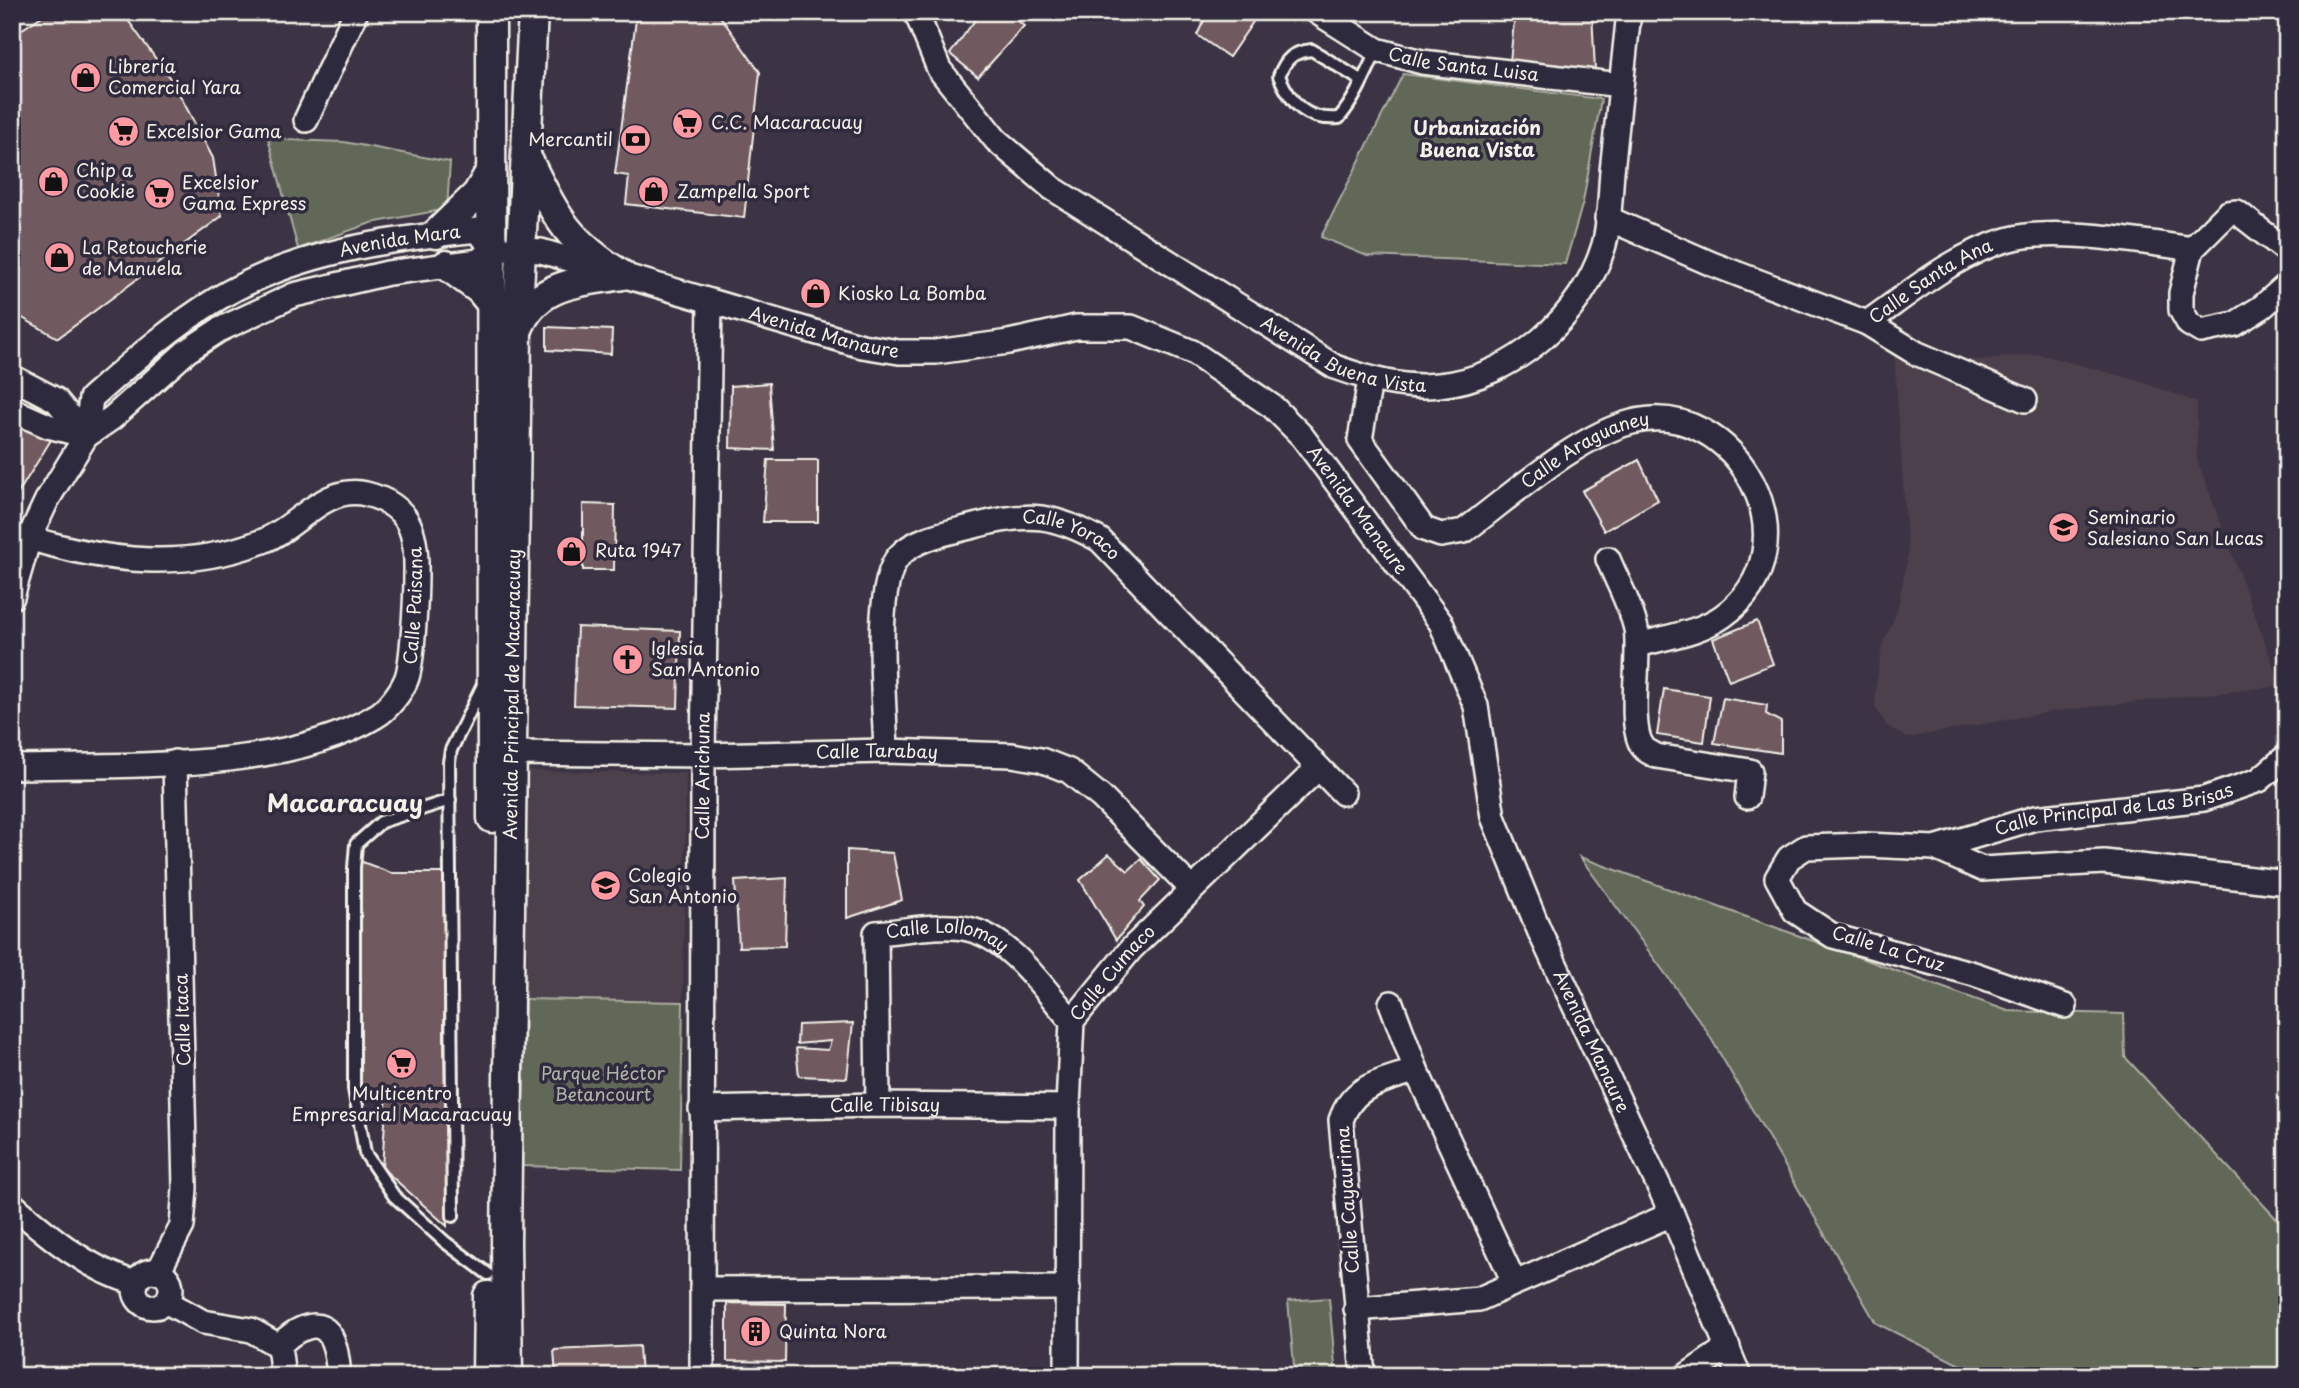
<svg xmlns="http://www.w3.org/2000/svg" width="2299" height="1388" font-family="'Playpen Sans',sans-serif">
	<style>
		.built { fill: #4c3f4c }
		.green { fill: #626759; stroke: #abaca0; stroke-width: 2 }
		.building { fill: #705a5f; stroke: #f4f1e8; stroke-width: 2 }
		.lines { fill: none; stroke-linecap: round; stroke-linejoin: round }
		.service-casing { stroke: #f4f1e8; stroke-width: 16 }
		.minor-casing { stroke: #f4f1e8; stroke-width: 28 }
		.tertiary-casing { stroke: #f4f1e8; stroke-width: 33 }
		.service { stroke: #2f2a3d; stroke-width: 10 }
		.minor { stroke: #2f2a3d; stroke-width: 23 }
		.tertiary { stroke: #2f2a3d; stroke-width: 28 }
		.labels { text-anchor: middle; stroke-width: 7; stroke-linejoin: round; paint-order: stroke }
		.street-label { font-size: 18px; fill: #f4f1e8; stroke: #2f2a3d }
		.poi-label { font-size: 18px; fill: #f4f1e8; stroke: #2f2a3d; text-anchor: start }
		.park-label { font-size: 18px; fill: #b2b3a8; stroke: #2f2a3d }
		.neighbourhood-label { font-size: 19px; font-weight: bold; fill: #f4f1e8; stroke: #2f2a3d }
		.district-label { font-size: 24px; font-weight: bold; fill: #f4f1e8; stroke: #2f2a3d }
	</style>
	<rect width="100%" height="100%" fill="#3c3444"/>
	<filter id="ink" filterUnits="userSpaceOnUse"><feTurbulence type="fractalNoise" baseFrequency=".0143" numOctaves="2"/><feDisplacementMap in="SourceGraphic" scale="14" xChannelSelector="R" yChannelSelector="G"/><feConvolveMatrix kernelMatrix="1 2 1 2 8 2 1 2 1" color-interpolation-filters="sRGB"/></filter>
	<g filter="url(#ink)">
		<g class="built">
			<polygon points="1894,353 1910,359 1977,360 2038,354 2133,379 2197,402 2197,459 2281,686 2055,711 1907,738 1887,726 1875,707 1876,687 1882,646 1897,611 1908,555"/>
			<polygon points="526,771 686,773 683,1002 525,999"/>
		</g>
		<g class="green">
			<polygon points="1403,74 1601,99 1583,202 1565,264 1367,256 1321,237"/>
			<polygon points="265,127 288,140 344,142 450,162 447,209 371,223 298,249"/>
			<polygon points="1580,857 2008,1011 2124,1014 2125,1057 2287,1230 2287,1376 1982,1376 1876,1323 1705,1028"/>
			<polygon points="525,999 683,1002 680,1170 522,1166"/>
			<polygon points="1329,1298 1336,1376 1295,1376 1288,1301"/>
		</g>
		<g class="building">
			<polygon points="48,12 122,12 174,84 213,158 222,216 58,338 12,312 12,36"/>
			<polygon points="637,12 717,12 760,72 744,218 626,204 629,176 615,174"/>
			<polygon points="981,12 1008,12 1024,26 978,77 950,54"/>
			<polygon points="1208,12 1252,12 1257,16 1229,57 1197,35"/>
			<polygon points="1515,12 1592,12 1595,70 1510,62"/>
			<polygon points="547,327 612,330 611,354 547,350"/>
			<polygon points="769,383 774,450 730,448 731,386"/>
			<polygon points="12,419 51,440 12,503"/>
			<polygon points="768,460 818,460 818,522 763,522"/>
			<polygon points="1639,460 1658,500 1604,531 1582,491"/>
			<polygon points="583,504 615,505 614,570 583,570"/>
			<polygon points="1757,621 1773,664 1729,681 1713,639"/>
			<polygon points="577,627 680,631 678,708 574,705"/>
			<polygon points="1664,689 1710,696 1704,742 1657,735"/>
			<polygon points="1723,698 1767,705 1766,714 1781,722 1781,753 1714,743"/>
			<polygon points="847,850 893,853 902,900 847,918"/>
			<polygon points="1109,854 1128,871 1141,859 1160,880 1140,901 1144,907 1116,940 1080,880"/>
			<polygon points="360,861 391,873 447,873 444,1037 447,1226 382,1168 387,1091 360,1090"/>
			<polygon points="787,878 785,946 739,947 735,881"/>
			<polygon points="853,1023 847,1078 799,1076 796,1048 828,1050 831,1041 797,1044 798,1025"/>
			<polygon points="727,1303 786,1304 785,1362 727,1361"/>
			<polygon points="639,1346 641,1376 556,1376 554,1350"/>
		</g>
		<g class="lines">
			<defs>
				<g id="service">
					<path d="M1362,81L1312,50C1293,52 1286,58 1279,76C1292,105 1306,121 1339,118C1356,98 1366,73 1377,50"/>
					<polyline points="450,800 381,822 356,844 354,868 354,1089 365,1153 394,1196 445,1242 488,1274"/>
					<polyline points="453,1216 449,762 451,750 483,685"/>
				</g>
				<g id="minor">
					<path id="s1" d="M916,12L939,69L996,140L1052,188L1335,367C1369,379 1402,389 1439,385C1513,378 1583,316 1604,245C1610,222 1610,195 1612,171C1618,118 1623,65 1629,12"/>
					<path id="s2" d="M1317,12L1377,50L1422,62L1621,85"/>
					<polyline points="306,120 356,12"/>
					<path id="s3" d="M1607,218L1712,264L1867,323C1911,292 1957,253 2010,239C2055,227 2145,242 2192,249"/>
					<path id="s4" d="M505,249L541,251L862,346L899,352H936L1009,342L1076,327H1131L1192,352L1273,407L1302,436L1441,623L1476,706L1493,817L1539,930L1672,1214L1739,1376"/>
					<polyline points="2287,251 2237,212 2228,213 2192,249 2181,293 2181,310 2189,324 2201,331 2235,324 2262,307 2287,285"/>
					<polyline points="1867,323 1916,353 2025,400"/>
					<polyline points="12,377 56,400 86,436"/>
					<path id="s5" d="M1370,380L1360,440L1424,529L1441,535L1464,531C1511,496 1577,436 1632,422C1736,395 1819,547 1723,616C1699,633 1666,637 1638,645"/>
					<polyline points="12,410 48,426 86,436"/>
					<path id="s6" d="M86,436L91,398C131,363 171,327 217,299C295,252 389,239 478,230L492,249"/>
					<path d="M1608,559C1617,581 1631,606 1636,629C1641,656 1627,727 1643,747C1645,751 1652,753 1656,756L1750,771L1747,797"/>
					<polyline points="12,597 29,538 47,500 86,436 112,418 187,351 219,330 294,295 388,273 479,261 492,249"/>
					<path id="s7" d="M886,751C885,709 872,586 899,556C917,536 954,532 978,525C1030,512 1053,514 1100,540L1343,793"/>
					<path id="s8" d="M511,753L703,755L886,751L1012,755L1041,760L1069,771L1101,797L1191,888"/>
					<path id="s9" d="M12,767C120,764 283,773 376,716C387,710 401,692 406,680C413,665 416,594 416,574C417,534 411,505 366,494C325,484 297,528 263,541C185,571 107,562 29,538"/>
					<polyline points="1935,848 1982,869 2104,862 2287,883"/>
					<polyline points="1391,1003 1416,1070 1514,1282"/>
					<path id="s10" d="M2065,1006L1974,974L1833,936L1795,911L1777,878L1789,858L1806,847L1865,845L1935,848L2035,818L2204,799L2259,780L2287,756"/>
					<path id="s11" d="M878,1105L876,933C905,931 940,923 968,929C1011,938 1044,990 1072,1021"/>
					<path id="s12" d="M701,1109L878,1105L1068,1107"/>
					<path d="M12,1204C48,1236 89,1270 136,1283"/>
					<circle cx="153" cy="1289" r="18"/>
					<polyline points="158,1272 182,1226 185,1188 175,762"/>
					<polyline points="702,1289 1068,1288"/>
					<polyline points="167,1302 203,1322 251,1330 279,1346"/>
					<polyline points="1356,1309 1479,1299 1672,1214"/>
					<path d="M283,1376L279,1346C292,1331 323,1312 333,1342C337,1352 338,1365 339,1376"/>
					<path id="s13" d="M702,1376L703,755L710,302"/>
					<path id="s14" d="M1067,1376L1068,1107L1072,1021L1131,949L1318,768"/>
					<path d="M1363,1376L1341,1120C1354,1083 1383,1082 1416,1070"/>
					<polyline points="1686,1376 1728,1347"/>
				</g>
				<g id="tertiary">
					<polyline points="491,12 492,818"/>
					<path d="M527,158C556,216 565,239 622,275"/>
					<polyline points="436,234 477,194 491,170"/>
					<polyline points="446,265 480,290 493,306"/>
					<path d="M518,329C537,282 578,283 622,275"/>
					<polyline points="487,1376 488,1296"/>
					<path id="s15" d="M508,1376L506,1244L517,331L533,12"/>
				</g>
			</defs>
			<use href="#service" class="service-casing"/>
			<use href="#minor" class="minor-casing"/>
			<use href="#tertiary" class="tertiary-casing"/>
			<use href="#service" class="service"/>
			<use href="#minor" class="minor"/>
			<use href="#tertiary" class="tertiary"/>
		</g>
	</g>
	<defs>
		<symbol id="shop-disc" viewBox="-11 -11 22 22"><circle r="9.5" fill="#ff9aa2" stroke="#2f2a3d"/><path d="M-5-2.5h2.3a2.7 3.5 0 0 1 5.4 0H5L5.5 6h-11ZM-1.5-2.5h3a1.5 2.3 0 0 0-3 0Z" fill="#111"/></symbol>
		<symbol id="supermarket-disc" viewBox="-11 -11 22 22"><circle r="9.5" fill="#ff9aa2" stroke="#2f2a3d"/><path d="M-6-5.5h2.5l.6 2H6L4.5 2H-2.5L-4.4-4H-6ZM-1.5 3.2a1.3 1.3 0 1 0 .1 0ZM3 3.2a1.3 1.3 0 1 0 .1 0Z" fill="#111"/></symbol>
		<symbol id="bank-disc" viewBox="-11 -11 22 22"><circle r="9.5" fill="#ff9aa2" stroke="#2f2a3d"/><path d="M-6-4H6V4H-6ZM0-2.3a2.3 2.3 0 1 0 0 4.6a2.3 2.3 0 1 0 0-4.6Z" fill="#111"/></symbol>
		<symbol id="university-disc" viewBox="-11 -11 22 22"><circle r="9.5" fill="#ff9aa2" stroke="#2f2a3d"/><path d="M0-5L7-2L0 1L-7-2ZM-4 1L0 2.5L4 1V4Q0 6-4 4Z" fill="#111"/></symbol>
		<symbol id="church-disc" viewBox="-11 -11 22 22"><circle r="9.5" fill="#ff9aa2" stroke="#2f2a3d"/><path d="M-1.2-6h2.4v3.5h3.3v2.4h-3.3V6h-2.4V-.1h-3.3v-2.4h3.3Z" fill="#111"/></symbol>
		<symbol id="school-disc" viewBox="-11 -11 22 22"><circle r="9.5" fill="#ff9aa2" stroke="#2f2a3d"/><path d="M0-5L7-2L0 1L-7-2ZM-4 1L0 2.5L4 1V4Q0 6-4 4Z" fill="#111"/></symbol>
		<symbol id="building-disc" viewBox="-11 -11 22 22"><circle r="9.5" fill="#ff9aa2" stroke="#2f2a3d"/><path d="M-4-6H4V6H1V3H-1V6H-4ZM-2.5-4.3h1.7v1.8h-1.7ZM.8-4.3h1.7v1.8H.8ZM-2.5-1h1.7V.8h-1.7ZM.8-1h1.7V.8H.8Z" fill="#111"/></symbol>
	</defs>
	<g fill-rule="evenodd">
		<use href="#shop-disc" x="68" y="60" width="35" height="35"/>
		<use href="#supermarket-disc" x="670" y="106" width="35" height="35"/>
		<use href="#supermarket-disc" x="106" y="114" width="35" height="35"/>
		<use href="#bank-disc" x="618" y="122" width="35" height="35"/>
		<use href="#shop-disc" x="36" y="164" width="35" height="35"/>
		<use href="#shop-disc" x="636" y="174" width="35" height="35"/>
		<use href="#supermarket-disc" x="142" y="176" width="35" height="35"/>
		<use href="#shop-disc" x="42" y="240" width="35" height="35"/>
		<use href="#shop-disc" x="798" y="276" width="35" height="35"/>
		<use href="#university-disc" x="2046" y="510" width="35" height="35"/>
		<use href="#shop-disc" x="554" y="534" width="35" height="35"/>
		<use href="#church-disc" x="610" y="642" width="35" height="35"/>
		<use href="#school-disc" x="588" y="868" width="35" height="35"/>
		<use href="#supermarket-disc" x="384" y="1046" width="35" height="35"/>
		<use href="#building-disc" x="738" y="1314" width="35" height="35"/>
	</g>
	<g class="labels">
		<g class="street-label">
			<text dy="6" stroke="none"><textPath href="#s2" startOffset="159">Calle Santa Luisa</textPath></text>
			<text dy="6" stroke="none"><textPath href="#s6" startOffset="392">Avenida Mara</textPath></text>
			<text dy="6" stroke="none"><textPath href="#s3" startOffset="357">Calle Santa Ana</textPath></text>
			<text dy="6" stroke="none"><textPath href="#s4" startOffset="331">Avenida Manaure</textPath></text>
			<text dy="6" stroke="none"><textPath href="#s1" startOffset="565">Avenida Buena Vista</textPath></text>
			<text dy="6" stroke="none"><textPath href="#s5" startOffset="359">Calle Araguaney</textPath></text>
			<text dy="6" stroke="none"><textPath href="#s4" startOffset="940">Avenida Manaure</textPath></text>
			<text dy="6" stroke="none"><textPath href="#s7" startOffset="382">Calle Yoraco</textPath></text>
			<text dy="6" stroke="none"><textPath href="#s9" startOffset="494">Calle Paisana</textPath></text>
			<text dy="6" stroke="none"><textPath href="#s15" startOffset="682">Avenida Principal de Macaracuay</textPath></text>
			<text dy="6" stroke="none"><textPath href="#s8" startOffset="366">Calle Tarabay</textPath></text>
			<text dy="6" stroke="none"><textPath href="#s13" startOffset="600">Calle Arichuna</textPath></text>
			<text dy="6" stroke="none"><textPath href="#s10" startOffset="682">Calle Principal de Las Brisas</textPath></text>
			<text dy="6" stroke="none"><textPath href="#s11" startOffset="245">Calle Lollomay</textPath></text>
			<text transform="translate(1888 949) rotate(17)" y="6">Calle La Cruz</text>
			<text dy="6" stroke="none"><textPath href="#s14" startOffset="418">Calle Cumaco</textPath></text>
			<text transform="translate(183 1020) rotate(-92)" y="6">Calle Itaca</text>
			<text dy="6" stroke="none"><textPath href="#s4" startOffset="1528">Avenida Manaure</textPath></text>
			<text dy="6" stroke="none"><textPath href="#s12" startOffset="184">Calle Tibisay</textPath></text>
			<text transform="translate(1348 1200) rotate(-94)" y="6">Calle Cayaurima</text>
		</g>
		<g class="poi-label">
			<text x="108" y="73">Librería<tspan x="108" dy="21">Comercial Yara</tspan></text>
			<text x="711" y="129">C.C. Macaracuay</text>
			<text x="146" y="138">Excelsior Gama</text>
			<text x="613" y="146" text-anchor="end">Mercantil</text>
			<text x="76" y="177">Chip a<tspan x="76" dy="21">Cookie</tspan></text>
			<text x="182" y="189">Excelsior<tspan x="182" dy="21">Gama Express</tspan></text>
			<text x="677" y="198">Zampella Sport</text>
			<text x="82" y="254">La Retoucherie<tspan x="82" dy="21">de Manuela</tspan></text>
			<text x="838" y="300">Kiosko La Bomba</text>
			<text x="2087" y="524">Seminario<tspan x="2087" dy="21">Salesiano San Lucas</tspan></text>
			<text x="595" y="557">Ruta 1947</text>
			<text x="651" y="655">Iglesia<tspan x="651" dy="21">San Antonio</tspan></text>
			<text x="628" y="882">Colegio<tspan x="628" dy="21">San Antonio</tspan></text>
			<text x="402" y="1100" text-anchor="middle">Multicentro<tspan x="402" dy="21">Empresarial Macaracuay</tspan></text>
			<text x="779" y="1338">Quinta Nora</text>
		</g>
		<g class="park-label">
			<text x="603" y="1080">Parque Héctor<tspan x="603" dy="21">Betancourt</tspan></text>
		</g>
		<g class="neighbourhood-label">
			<text x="1477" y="135">Urbanización<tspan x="1477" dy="22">Buena Vista</tspan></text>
		</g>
		<g class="district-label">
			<text x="345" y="812">Macaracuay</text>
		</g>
	</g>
	<rect width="2299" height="1388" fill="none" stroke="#2f2a3d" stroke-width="42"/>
	<rect x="21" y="21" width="2257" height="1346" fill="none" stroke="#f4f1e8" stroke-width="2.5" filter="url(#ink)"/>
</svg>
